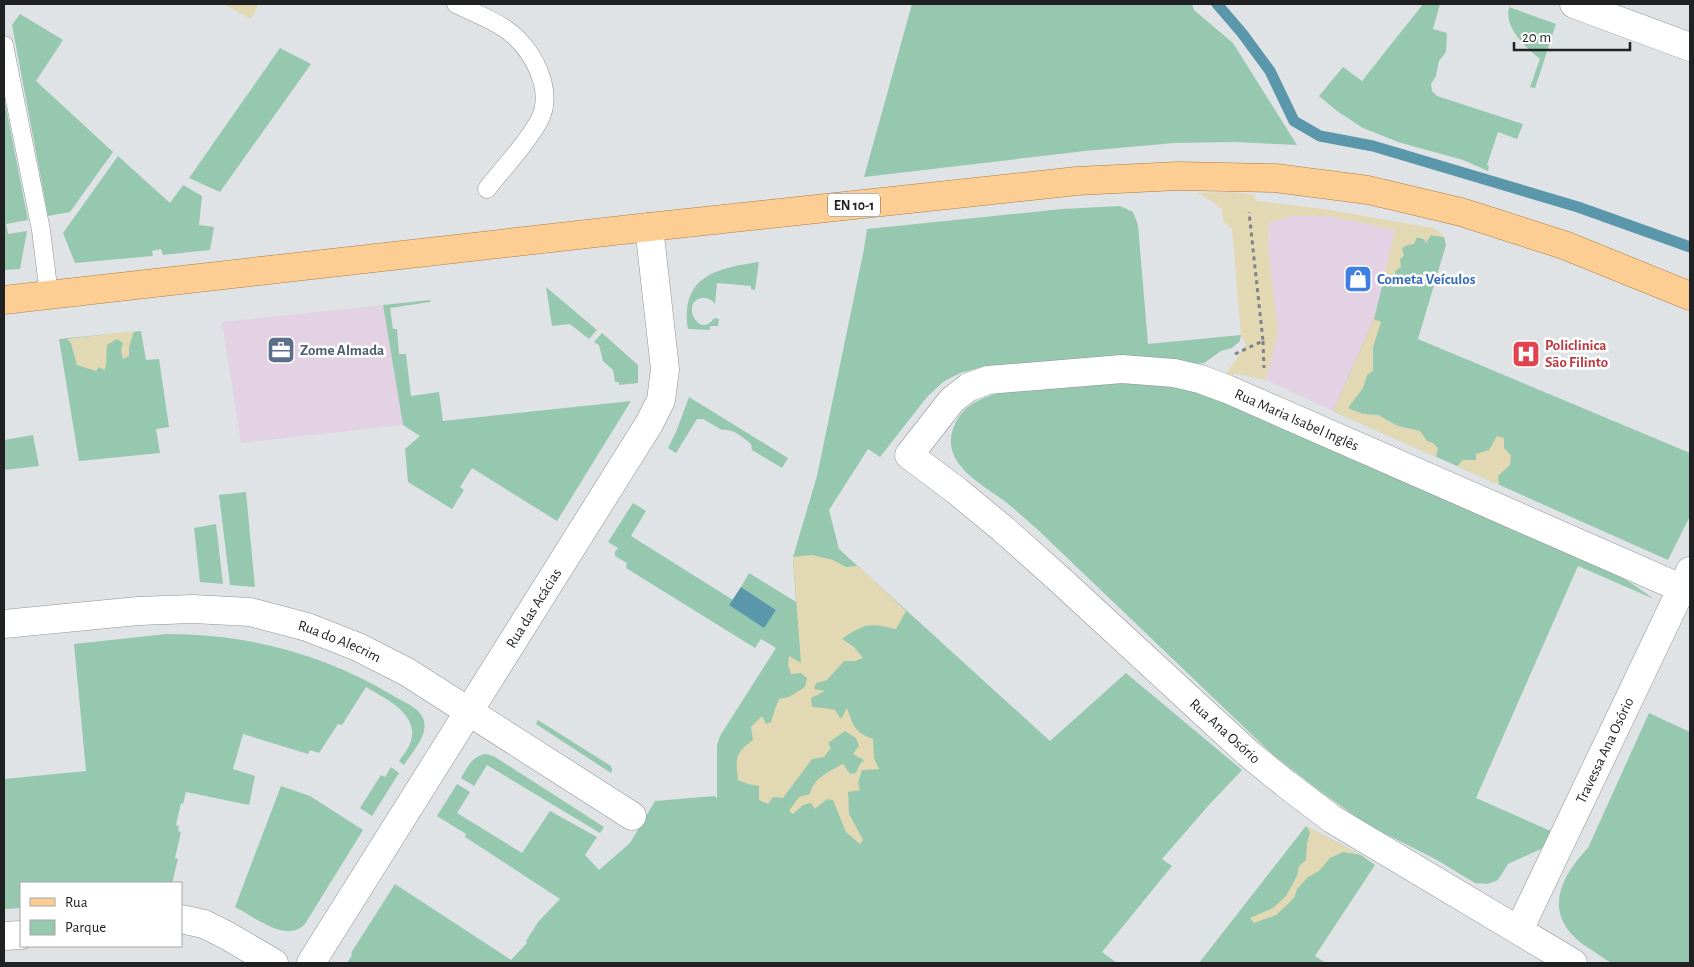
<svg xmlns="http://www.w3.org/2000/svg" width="1694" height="967" font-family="'Alegreya Sans',sans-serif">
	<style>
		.commercial { fill: #e3d2e3 }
		.green { fill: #96c8af }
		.sand { fill: #e2d9b4 }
		.water { fill: #5b97aa }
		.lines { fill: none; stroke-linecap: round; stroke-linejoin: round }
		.stream { stroke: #5b97aa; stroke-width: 11 }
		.lane-casing { stroke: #8e9294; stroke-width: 19 }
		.street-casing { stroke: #8e9294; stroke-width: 29 }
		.primary-casing { stroke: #ae7d3d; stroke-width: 29 }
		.path { stroke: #808385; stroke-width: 3; stroke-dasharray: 4 4; stroke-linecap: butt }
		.lane { stroke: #fff; stroke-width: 18 }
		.street { stroke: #fff; stroke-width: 28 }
		.primary { stroke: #fdce93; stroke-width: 28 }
		.labels { text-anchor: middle; stroke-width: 5; stroke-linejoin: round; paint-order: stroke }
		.shield { fill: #fff; stroke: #626464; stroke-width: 1 }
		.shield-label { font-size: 14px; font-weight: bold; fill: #1f2122 }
		.shop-label { font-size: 15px; font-weight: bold; fill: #366cbe; stroke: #fff; text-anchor: start }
		.health-label { font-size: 15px; font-weight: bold; fill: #be3a42; stroke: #fff; text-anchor: start }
		.service-label { font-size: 15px; font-weight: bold; fill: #4e5e75; stroke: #fff; text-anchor: start }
		.street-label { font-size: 15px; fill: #1f2122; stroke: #fff }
	</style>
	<rect width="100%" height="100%" fill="#dfe3e5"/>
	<g class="commercial">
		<polygon points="1291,216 1329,216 1395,230 1374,319 1333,411 1266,380 1278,332 1268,245 1269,223"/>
		<polygon points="383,305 403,425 241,443 222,322"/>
	</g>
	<g class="green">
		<polygon points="912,4 1192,4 1194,10 1233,43 1297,145 1235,142 1174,143 1085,151 864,177"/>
		<polygon points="1423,4 1440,4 1433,29 1447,33 1446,52 1439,61 1436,76 1431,84 1432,91 1437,96 1523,124 1517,139 1498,132 1487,165 1489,166 1488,171 1463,160 1398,142 1363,128 1337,111 1319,96 1343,67 1362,81"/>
		<path d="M1509,7L1556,24L1535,88L1530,87L1540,59C1525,46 1504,29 1509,7Z"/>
		<polygon points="20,14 63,40 36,81 113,152 70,212 48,216 12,25"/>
		<polygon points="280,48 311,64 220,192 189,178"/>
		<polygon points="4,97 28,220 6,224 8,234 27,231 20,269 4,270"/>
		<polygon points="118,156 170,203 183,185 202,196 199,225 214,227 210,250 163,255 161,249 152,251 153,256 75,263 63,233"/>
		<polygon points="1120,206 1133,212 1138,225 1148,344 1241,335 1240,341 1232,348 1221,351 1204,363 1192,364 1097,359 979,368 960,373 943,382 927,397 880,457 868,449 829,510 839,549 1050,741 1126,673 1242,770 1208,806 1162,859 1172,866 1102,952 1117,963 347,963 352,955 351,953 395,884 511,960 527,943 526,941 538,922 560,899 465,837 466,834 437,816 457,784 470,792 457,813 522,853 550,811 597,837 585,855 599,870 630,843 655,801 714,796 717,798 717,745 720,736 776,648 761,639 755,648 626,568 627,563 615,556 615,552 618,548 608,542 633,503 646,511 631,536 733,600 730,605 764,627 776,610 741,587 749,573 796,602 793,557 817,476 864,249 867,229 1062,209"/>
		<polygon points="1431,235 1444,237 1446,245 1418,339 1690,453 1690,516 1668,560 1333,411 1374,319 1383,282 1392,280 1400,259 1402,248 1417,237 1424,239"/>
		<path d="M759,262L755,290L751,289V286L717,283L715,304C711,299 707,297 701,298C680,303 700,340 714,318L719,319L718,326H710V330L688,329C680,276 717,268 759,262Z"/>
		<polygon points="546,287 597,330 589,339 570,324 552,326"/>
		<polygon points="430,300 430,302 390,308 393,329 397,329 399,354 406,354 411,396 439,392 443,421 631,401 557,521 472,468 460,487 464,490 452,509 408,482 405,449 420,436 403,425 383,305"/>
		<polygon points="141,331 146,360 159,359 169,427 156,429 160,453 79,461 59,339"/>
		<polygon points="602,333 638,365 638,383 619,385 619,382 615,382 613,370 603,361 599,345 594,342"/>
		<path d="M1134,381L1197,389L1602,566L1631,583L1654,599L1578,566L1476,798L1553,832L1548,841L1541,849L1508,864L1498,880L1488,884L1475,883L1437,860L1368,825L1321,792L1271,753L1036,528C1026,520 1017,511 1007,503C982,484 937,463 955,424C965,403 984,397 1005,391Z"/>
		<path d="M689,397L788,458L782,468L752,450L751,444C743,438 733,428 722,430L703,419H697L676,453L668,448L676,432Z"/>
		<polygon points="33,435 39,466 4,470 4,440"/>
		<polygon points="246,492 255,587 230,585 219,495"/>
		<polygon points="216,524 223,584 200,582 194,528"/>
		<path d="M167,634C247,634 324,654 392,695C401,701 419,707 423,718C430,734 412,752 404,765L399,761C403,755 409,748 411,741C419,713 384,698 366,687L342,725L338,724L319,753L310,750L308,754L243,734L233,769L255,776L249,805L186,792L183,804L181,803L176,825L179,826L178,831L181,832L175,858L178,859L172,883H21V908L5,909L4,898V779L86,771L74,644Z"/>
		<path d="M1649,713L1690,732V963C1671,963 1652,963 1632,963C1627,963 1619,965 1613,963C1606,961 1597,953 1590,949C1543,920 1555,882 1588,848Z"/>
		<polygon points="538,720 611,766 612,769 611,773 536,724"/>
		<path d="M487,754L495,757L604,827L600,833L487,765L474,786L461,778C468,766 473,755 487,754Z"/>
		<polygon points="391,767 399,773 372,816 360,808 381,775 385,777"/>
		<path d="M281,786L310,796L363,830L305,924C286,944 255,917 235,907Z"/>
		<polygon points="1306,826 1361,855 1375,865 1315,956 1326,963 1199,963"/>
	</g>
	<g class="sand">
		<polygon points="223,4 259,4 251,19"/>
		<path d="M1232,192L1256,195L1254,197L1257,201L1324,209L1433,228L1442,233L1443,237L1431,235L1426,243L1424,239L1417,237L1414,244L1408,245L1402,248L1404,256L1400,259L1401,267L1394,272L1392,280L1383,282L1395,230L1329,216H1291L1269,223L1268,245L1278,332L1266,380L1236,374L1225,377C1231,365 1239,356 1246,344L1241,335L1232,229L1223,221L1222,210L1213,202L1196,193Z"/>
		<polygon points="1374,319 1381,322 1373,347 1373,371 1367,375 1363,388 1348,408 1363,414 1378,415 1398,426 1420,431 1427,441 1433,443 1438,448 1436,457 1333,411"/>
		<path d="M134,331L129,347V356L123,359L121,350L123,343L117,339L107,345C106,353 107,362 105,370L99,367L96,371L77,365L71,343L67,339Z"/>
		<polygon points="1497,436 1504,438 1504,448 1511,455 1510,465 1498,476 1499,485 1457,466 1463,460 1476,460 1476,454 1489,450"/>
		<path d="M812,555L833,560L846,567L858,566L906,611L896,629C869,623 865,623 842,639L854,647L863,658L855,661H844L827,680L816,683L814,689L825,691L811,698L812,707L824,708L835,710L841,719L847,708C854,727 854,732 873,739L874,758L879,769L862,770L858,783L860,790L848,792L849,814L863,840L860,844L846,832L833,800L827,799L815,809L811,803L803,805L793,814L789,811L799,797L810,794C813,778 830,771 843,764L850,774L856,773L860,764L864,760L853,754L859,746L856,738L845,731L828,743L831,748L824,757L812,759L783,798L773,797L768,804L759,800V786L748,784L738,780C736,758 734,754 753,740L751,727L762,716L766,724L771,722L775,709L779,699L789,697L805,687L807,678L801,673L791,674L788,665L789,656L801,663L793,557Z"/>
		<polygon points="1306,826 1361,855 1343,852 1330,858 1319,871 1308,877 1297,889 1294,898 1276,915 1254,923 1250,918 1273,908 1286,896 1297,876 1299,866 1306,860 1307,844 1310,832"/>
	</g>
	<polygon class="water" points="741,587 776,610 764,628 729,605"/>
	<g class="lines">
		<polyline class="stream" points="1217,4 1242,33 1270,71 1294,121 1320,136 1373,146 1578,207 1690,247"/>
		<defs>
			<g id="lane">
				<path d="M456,4C472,12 489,18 504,28C531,45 556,90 539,121C525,146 504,167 487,189"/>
				<polyline points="4,45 41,230 49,295"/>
			</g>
			<g id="street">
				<polyline points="1574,4 1690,47"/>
				<path id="s1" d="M4,624L138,611L193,609L250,612L307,627L358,647L407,672L632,816"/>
				<polyline points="181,919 204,924 226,935 274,963"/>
				<path id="s2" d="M1519,930L1690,571"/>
				<polyline points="4,936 21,935"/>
				<path id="s3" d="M311,963L649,424L661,400L665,369L649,227"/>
				<path id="s4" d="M1573,963L1332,819L1286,784L1249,754L1058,578L1003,529L957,491L909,455L952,400L969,387L988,380L1122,369L1174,373L1200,379L1227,389L1690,592"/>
			</g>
			<polyline id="primary" points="4,300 649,227 1077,181 1178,176 1275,178 1368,190 1461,212 1564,245 1690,296"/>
		</defs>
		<use href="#lane" class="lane-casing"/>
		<use href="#street" class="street-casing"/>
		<use href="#primary" class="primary-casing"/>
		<g class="path">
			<polyline points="1263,341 1264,368"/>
			<polyline points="1235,354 1263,341 1249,212"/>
		</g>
		<use href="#lane" class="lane"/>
		<use href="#street" class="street"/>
		<use href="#primary" class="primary"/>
	</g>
	<defs>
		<symbol id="shop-square" viewBox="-11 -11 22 22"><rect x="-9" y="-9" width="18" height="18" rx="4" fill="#3f7fe0" stroke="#fff"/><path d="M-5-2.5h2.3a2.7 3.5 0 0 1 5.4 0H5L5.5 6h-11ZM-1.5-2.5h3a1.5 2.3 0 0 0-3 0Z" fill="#fff"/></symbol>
		<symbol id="office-square" viewBox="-11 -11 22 22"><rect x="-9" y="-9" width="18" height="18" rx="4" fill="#5c6f8a" stroke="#fff"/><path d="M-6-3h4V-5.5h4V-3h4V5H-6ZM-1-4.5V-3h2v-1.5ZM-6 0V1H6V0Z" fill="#fff"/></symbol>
		<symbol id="hospital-square" viewBox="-11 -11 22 22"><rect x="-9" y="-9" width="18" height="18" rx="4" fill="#e0444e" stroke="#fff"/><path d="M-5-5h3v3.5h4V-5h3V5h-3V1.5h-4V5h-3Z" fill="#fff"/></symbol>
	</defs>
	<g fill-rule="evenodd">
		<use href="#shop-square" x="1342" y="263" width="32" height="32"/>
		<use href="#office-square" x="265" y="334" width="32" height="32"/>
		<use href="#hospital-square" x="1510" y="338" width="32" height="32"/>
	</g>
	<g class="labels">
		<rect class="shield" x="828" y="193.5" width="52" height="23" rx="4"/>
		<g class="shield-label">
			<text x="854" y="210">EN 10-1</text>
		</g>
		<g class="shop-label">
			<text x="1377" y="284">Cometa Veículos</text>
		</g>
		<g class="health-label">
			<text x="1545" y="350">Policlinica<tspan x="1545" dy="17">São Filinto</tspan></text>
		</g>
		<g class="service-label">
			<text x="300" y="355">Zome Almada</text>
		</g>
		<g class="street-label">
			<text dy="5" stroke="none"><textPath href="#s4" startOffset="1269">Rua Maria Isabel Inglês</textPath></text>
			<text dy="5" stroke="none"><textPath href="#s3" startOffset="419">Rua das Acácias</textPath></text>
			<text dy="5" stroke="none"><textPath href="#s1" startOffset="341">Rua do Alecrim</textPath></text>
			<text transform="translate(1225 731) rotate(42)" y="5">Rua Ana Osório</text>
			<text dy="5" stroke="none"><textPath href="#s2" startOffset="199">Travessa Ana Osório</textPath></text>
		</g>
	</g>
	<rect width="1694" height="967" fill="none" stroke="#1f2122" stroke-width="10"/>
	<rect x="20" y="882" width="162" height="65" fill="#ffffff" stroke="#a5a6a7"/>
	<rect x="30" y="898" width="25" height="8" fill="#fdce93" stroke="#a5a6a7"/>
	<text x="65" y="907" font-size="15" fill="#1f2122">Rua</text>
	<rect x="30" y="920" width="25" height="15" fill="#96c8af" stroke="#a5a6a7"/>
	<text x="65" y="932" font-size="15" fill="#1f2122">Parque</text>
	<path d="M1514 42v8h116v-8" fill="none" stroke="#1f2122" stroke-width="2.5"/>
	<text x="1522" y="42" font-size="15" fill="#1f2122" stroke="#ffffff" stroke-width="4" paint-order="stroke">20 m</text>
</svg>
